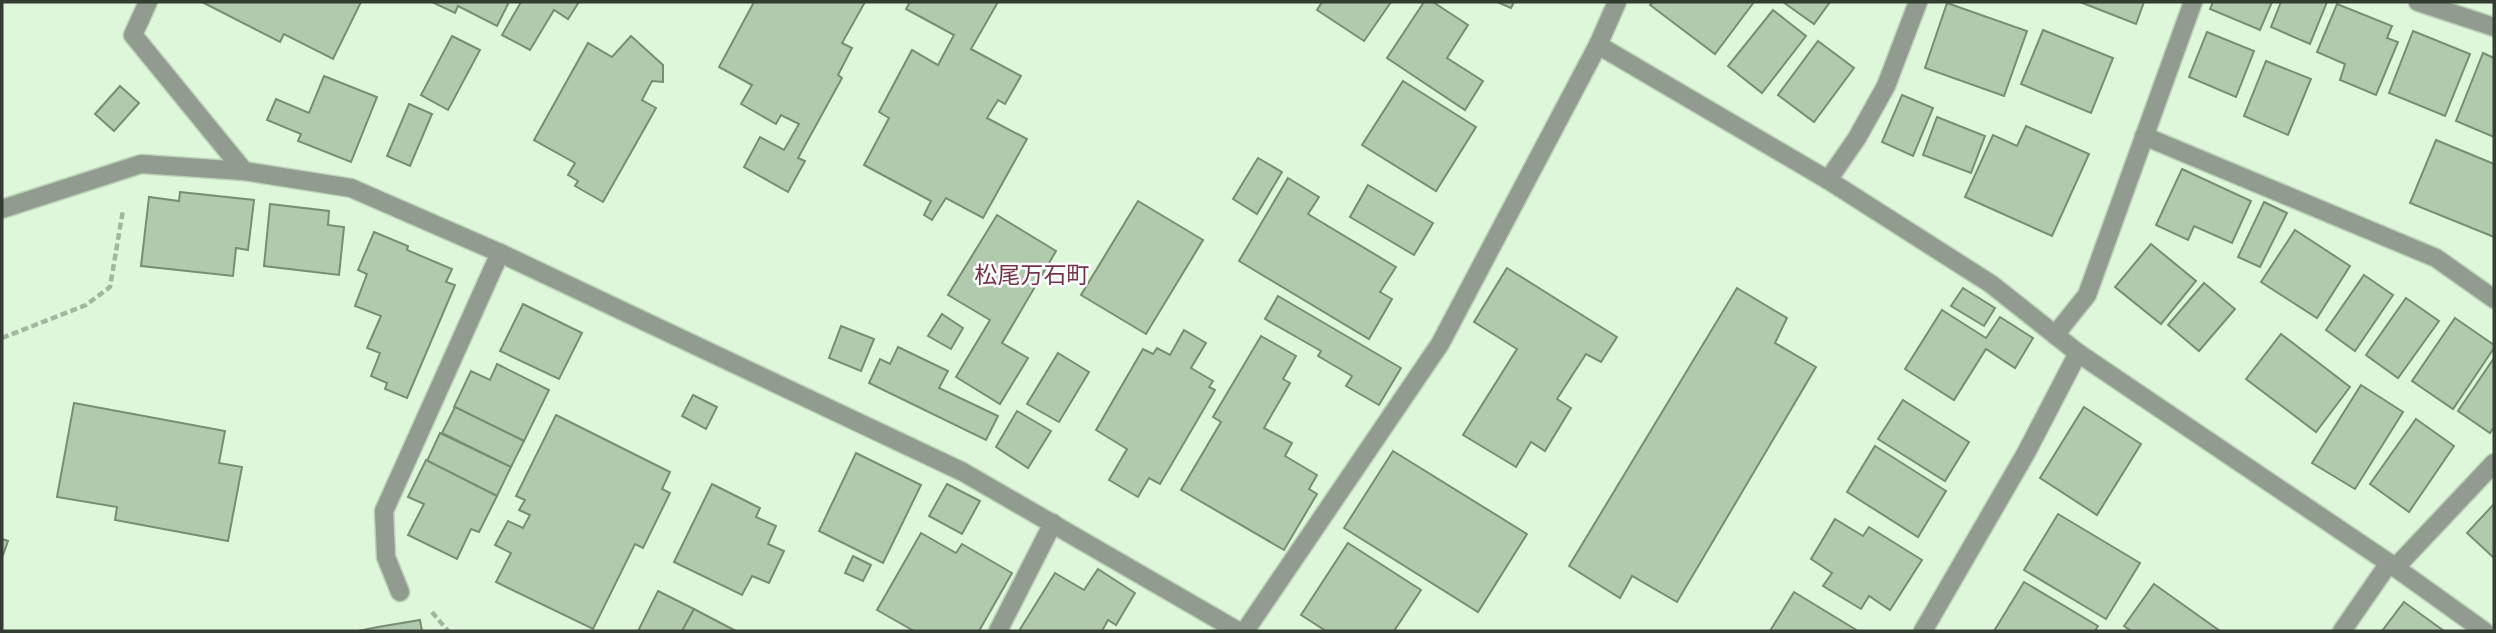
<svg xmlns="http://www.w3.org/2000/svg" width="2496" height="633" font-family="'Titillium Web','Noto Sans JP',sans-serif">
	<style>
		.building { fill: #b1c9ad; stroke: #778e73; stroke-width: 2 }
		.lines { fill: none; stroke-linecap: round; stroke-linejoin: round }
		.minor-casing { stroke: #bcd2b8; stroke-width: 21 }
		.path { stroke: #a3b7a0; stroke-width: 4.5; stroke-dasharray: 7 3.5; stroke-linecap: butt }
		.minor { stroke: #919b90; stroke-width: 18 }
		.labels { text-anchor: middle; stroke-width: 5; stroke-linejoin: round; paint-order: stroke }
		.neighbourhood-label { font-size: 23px; fill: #773248; stroke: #fff }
	</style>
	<rect width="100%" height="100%" fill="#def7da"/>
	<g class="building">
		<polygon points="202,2 361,2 333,59 284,34 280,42"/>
		<polygon points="432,2 509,2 497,26 458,6 455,13"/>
		<polygon points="521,2 579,2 568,19 554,10 530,50 502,35"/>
		<polygon points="754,2 865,2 842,43 852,48 838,75 842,78 798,158 805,161 788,192 744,167 760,137 784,150 799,124 781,115 776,124 741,104 752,85 719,67"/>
		<polygon points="910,2 998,2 971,49 1021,76 1005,104 998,100 987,118 1027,139 983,218 946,198 932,220 924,215 931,201 864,165 889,118 879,112 912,50 938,65 954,35 906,9"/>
		<polygon points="1322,2 1391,2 1364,41 1317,10"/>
		<polygon points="1424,2 1433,2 1468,25 1447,58 1483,81 1465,110 1387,58"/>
		<polygon points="1497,2 1514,2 1511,8"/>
		<polygon points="1653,2 1754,2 1715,54 1650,5"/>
		<polygon points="1783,2 1830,2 1814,24"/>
		<polygon points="2080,2 2144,2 2136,24"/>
		<polygon points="2213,2 2272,2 2260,30 2210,9"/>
		<polygon points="2281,2 2327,2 2310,44 2271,27"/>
		<polygon points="1947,3 2027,31 2004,96 1925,68"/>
		<polygon points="2337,4 2392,26 2387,38 2398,42 2376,95 2340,80 2345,64 2317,52"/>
		<polygon points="1773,10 1806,36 1762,93 1728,66"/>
		<polygon points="2043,30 2113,58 2091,113 2021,84"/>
		<polygon points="2413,31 2470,54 2445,116 2389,93"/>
		<polygon points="2207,32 2254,51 2236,97 2189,77"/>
		<polygon points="452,36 480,50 448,110 421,95"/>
		<polygon points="631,36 663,65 663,82 652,81 642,100 656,108 603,202 575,186 578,181 568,175 575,163 534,140 588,43 612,57"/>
		<polygon points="1818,41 1854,68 1814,122 1778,95"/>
		<polygon points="2483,53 2494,58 2494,137 2456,121"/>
		<polygon points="2266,61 2311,79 2288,135 2244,116"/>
		<polygon points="324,76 377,97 351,162 298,141 301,134 267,120 276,99 309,113"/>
		<polygon points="1403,81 1476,127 1436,191 1362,145"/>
		<polygon points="120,86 139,103 114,131 95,114"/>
		<polygon points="1902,95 1933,108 1913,156 1882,142"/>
		<polygon points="409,104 432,114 410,166 387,156"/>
		<polygon points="1937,117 1985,136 1971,173 1923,155"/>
		<polygon points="2026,126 2089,154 2052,236 1965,197 1993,135 2017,146"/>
		<polygon points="2436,140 2494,164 2494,237 2410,203"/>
		<polygon points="1258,158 1282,172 1257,214 1233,199"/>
		<polygon points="2182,169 2251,201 2232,243 2194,226 2188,240 2156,225"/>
		<polygon points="1288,178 1319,197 1308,214 1396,267 1380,292 1392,299 1369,339 1239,261"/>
		<polygon points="1368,185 1433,223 1414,255 1350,217"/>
		<polygon points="180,192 254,200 248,250 236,248 233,276 141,266 149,197 179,201"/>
		<polygon points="1138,201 1203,240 1146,334 1081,295"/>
		<polygon points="2264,202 2287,213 2260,267 2238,257"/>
		<polygon points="270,204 329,211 328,225 344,227 339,275 264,266"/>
		<polygon points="997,215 1056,251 1002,343 1028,358 1000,404 956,377 990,320 948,295"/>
		<polygon points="2295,230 2350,266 2317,318 2261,282"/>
		<polygon points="374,232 408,246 407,250 452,269 446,282 455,285 407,398 385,389 387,383 371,376 380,353 367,348 381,316 355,306 367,274 358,270"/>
		<polygon points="2151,244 2196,281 2161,324 2115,287"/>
		<polygon points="1507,268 1617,337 1601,362 1586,354 1557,399 1571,408 1545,451 1531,442 1516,467 1463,435 1517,349 1474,322"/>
		<polygon points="2364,275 2393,295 2355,351 2326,330"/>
		<polygon points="2204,283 2235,309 2199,351 2168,325"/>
		<polygon points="1737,288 1787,318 1775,343 1816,367 1677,602 1632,576 1620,598 1569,566"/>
		<polygon points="1963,288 1995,308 1984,326 1951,306"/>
		<polygon points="1278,296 1401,368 1379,405 1346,386 1352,376 1318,356 1321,351 1265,319"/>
		<polygon points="2406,298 2439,321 2398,378 2366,355"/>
		<polygon points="523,304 582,333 559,379 500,351"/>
		<polygon points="1942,310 1986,338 2000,317 2033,338 2015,368 1986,349 1954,400 1905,369"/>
		<polygon points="942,314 963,328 951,349 928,336"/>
		<polygon points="2455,318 2494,345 2494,348 2453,409 2412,381"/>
		<polygon points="841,326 874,339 861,371 829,358"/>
		<polygon points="1184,330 1206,343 1191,368 1213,381 1209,387 1215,390 1160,484 1149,478 1138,497 1109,480 1127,449 1096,430 1143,349 1153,354 1157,348 1170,355"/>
		<polygon points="2281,334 2350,387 2316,432 2246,379"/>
		<polygon points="1261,336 1296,356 1283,379 1290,383 1264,428 1292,443 1285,456 1317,475 1309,489 1317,494 1284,550 1181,490 1221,422 1213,417"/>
		<polygon points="898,347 948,371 939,388 998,416 986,440 869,383 880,359 890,364"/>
		<polygon points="1058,353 1089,372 1059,422 1027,404"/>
		<polygon points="2494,358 2494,427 2490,433 2458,411"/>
		<polygon points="497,364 549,390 524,441 454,407 471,371 490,380"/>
		<polygon points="2361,385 2403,412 2355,489 2312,463"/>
		<polygon points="693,395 717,407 706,429 682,416"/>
		<polygon points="1903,400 1969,442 1945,481 1878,439"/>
		<polygon points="74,403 225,431 219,463 242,467 228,541 115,520 117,507 57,497"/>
		<polygon points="455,407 524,441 511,467 442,433"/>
		<polygon points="2084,407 2141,444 2097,515 2040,478"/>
		<polygon points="1017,411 1051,431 1028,468 996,447"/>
		<polygon points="556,415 670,472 662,489 670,493 643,548 635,544 593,629 496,582 511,553 495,545 508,521 523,528 530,515 519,510 525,500 516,496"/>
		<polygon points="2416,419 2454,446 2409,512 2370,484"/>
		<polygon points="440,433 511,467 497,496 427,461"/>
		<polygon points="1875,446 1946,491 1918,537 1847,492"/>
		<polygon points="1393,451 1527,534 1478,612 1344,528"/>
		<polygon points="856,453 921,485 883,563 819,531"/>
		<polygon points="426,460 497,496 479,532 471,529 457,559 408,535 424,504 408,497"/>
		<polygon points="712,484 760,508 756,517 776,526 768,544 784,551 769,583 752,576 742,595 674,562"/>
		<polygon points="947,484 980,501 962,534 929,516"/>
		<polygon points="2494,504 2494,558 2467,533"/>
		<polygon points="2058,514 2140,563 2106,619 2024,570"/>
		<polygon points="1835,519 1863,536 1869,527 1922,560 1890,610 1869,596 1861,609 1823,586 1832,573 1811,559"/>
		<polygon points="921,533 956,553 962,544 1012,573 979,631 914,631 877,610"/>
		<polygon points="2,539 8,541 2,558"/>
		<polygon points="1348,543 1421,590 1394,631 1326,631 1301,615"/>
		<polygon points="853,556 871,565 863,581 845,573"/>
		<polygon points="1098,569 1135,593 1116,625 1108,620 1102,631 1019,631 1055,573 1084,590"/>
		<polygon points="2024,582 2098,626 2095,631 1994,631"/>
		<polygon points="2154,584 2220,631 2131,631 2124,626"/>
		<polygon points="658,591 694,609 682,631 638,631"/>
		<polygon points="1794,592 1858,631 1770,631"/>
		<polygon points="2404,602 2444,631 2382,631"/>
		<polygon points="694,609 711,618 736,631 682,631"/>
		<polygon points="420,620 422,631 358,631 378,627"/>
	</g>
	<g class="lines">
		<defs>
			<g id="minor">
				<polyline points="148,2 133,35 244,171"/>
				<polyline points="1918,2 1886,86 1857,138 1828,180 1991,284 2078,353 2389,563 2484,631"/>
				<polyline points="2418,2 2494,27"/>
				<polyline points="1598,45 1828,180"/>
				<polyline points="2144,136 2436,258 2494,299"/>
				<polyline points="2,209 141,164 244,171 351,188 500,253 963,472 1238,631"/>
				<polyline points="2055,335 2087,295 2193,2"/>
				<polyline points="2395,568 2494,463"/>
				<polyline points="400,592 386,557 384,511 500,253"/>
				<polyline points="998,631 1053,523"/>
				<polyline points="1245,631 1440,344 1598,45 1617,2"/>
				<polyline points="1923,631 2026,453 2078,353"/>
				<polyline points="2342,631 2389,563"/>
			</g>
		</defs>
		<use href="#minor" class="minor-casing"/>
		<g class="path">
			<polyline points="2,338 86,305 110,287 123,210"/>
			<polyline points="432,612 448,631"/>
		</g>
		<use href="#minor" class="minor"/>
	</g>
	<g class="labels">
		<g class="neighbourhood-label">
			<text x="1032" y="283">松尾万石町</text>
		</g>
	</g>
	<rect width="2496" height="633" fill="none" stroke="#333d32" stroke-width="7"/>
</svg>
